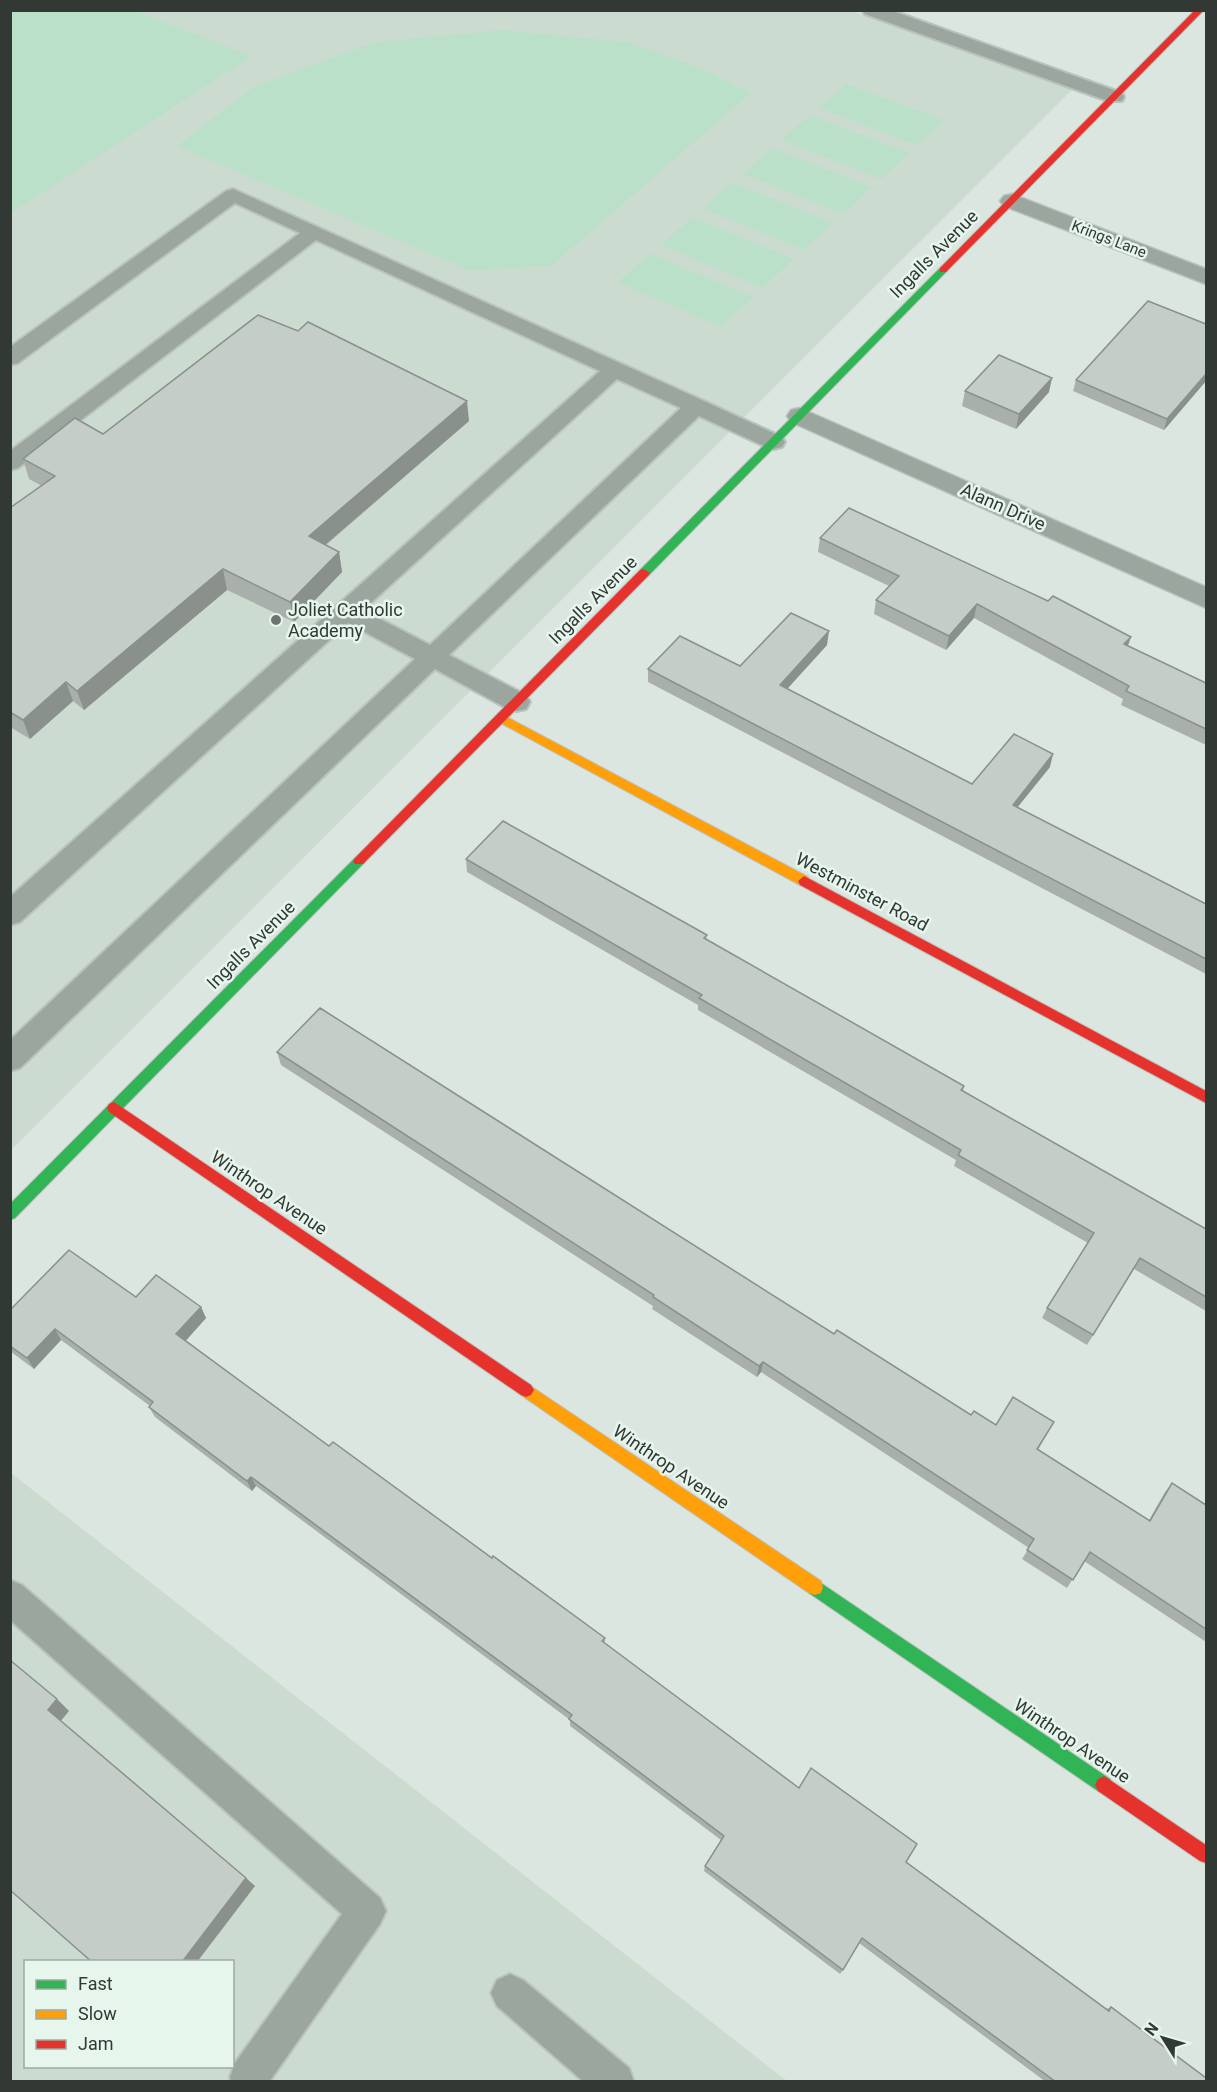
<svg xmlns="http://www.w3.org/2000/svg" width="1217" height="2092" font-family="Roboto,sans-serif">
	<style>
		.built { fill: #cbdbd0; fill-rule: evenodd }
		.green { fill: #bbe0c9 }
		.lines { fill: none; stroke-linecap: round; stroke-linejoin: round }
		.lane-casing { stroke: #bbc2be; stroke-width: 4 }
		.street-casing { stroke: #bbc2be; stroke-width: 3 }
		.fast-casing { stroke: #bbc2be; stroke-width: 2 }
		.slow-casing { stroke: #bbc2be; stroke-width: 2 }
		.jam-casing { stroke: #bbc2be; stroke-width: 2 }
		.lane { fill: #9ba69f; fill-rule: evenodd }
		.street { fill: #9ba69f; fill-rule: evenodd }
		.fast { fill: #30b455; fill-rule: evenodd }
		.slow { fill: #ff9f0a; fill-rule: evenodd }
		.jam { fill: #e5322d; fill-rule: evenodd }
		.wall { fill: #a9b0ac }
		.shaded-wall { fill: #8a908c }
		.building { fill: #c5cdc8; stroke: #8a908c; stroke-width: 1.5 }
		.poi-dot { fill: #6e7570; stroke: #e6f6ec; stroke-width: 2 }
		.labels { text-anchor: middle; stroke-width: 5; stroke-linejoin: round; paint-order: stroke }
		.far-street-label { font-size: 15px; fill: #323834; stroke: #e6f6ec }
		.street-label { font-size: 18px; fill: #323834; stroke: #e6f6ec }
		.poi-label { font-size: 18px; fill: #323834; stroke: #e6f6ec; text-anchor: start }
	</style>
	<rect width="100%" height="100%" fill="#dce6e0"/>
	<g class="built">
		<polygon points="11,11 853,11 1073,89 11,1150"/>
		<path d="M11,1473L787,2081H11ZM26,1962H232V2066H26Z"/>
	</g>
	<g class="green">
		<polygon points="11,10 135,11 252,56 11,213"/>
		<polygon points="503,30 627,42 701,68 751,93 551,266 468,270 177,146 255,86 375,42"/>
		<polygon points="846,84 944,120 917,145 819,108"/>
		<polygon points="810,115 909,153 881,179 781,140"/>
		<polygon points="772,148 872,187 843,214 743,174"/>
		<polygon points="732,182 833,223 803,250 702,208"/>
		<polygon points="692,217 794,259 763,288 661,245"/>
		<polygon points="650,254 651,254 753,297 721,327 618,282"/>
	</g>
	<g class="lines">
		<defs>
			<g id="lane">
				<polygon points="862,10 890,10 1122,93 1124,97 1122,101 1108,101 865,14"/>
				<path d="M233,189L704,401L782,437L785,442L782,447L774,449L766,447L699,416L449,655L526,695L530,702L526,709L517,711L508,709L435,669L20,1068L10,1071V1040L415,659L348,623L20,922L10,925V897L600,371L316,240L18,468L10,470V451L300,233L235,203L18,363L10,365V347L226,191ZM617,379L681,408L430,645L363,610Z"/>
				<polygon points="10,1580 22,1585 380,1898 386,1911 380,1924 269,2082 231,2082 230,2077 235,2063 342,1914 10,1620"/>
				<polygon points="510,1974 523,1980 629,2068 634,2082 584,2082 497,2006 491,1993 497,1980"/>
			</g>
			<g id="street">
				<polygon points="1012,194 1206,269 1206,284 1004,206 1000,201 1004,196"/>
				<polygon points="800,408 1206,587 1206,608 791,422 787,416 791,410"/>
			</g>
			<g id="fast">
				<polygon points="943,267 948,270 946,272 648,576 640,576 640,570 940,268"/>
				<polygon points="359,856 363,858 365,861 363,864 15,1218 10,1220 10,1204 355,858"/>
				<polygon points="815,1579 1110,1779 1113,1785 1110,1791 1104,1794 1098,1791 809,1593 807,1587 809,1581"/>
			</g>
			<g id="slow">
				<polygon points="501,714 808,877 810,881 808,885 800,885 497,721 495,718"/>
				<polygon points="526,1383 821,1581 823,1587 821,1593 815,1595 809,1593 521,1395 518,1390 521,1385"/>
			</g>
			<g id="jam">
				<polygon points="1195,10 1204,10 946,272 940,272 940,268"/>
				<polygon points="644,569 650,573 648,576 363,864 355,864 353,861 355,858 640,570"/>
				<polygon points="804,876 1206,1091 1206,1103 800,885 798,881"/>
				<polygon points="114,1102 531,1385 534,1390 531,1395 526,1397 521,1395 109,1112 107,1108 109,1104"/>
				<polygon points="1104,1776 1206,1845 1206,1863 1200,1861 1098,1791 1095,1785 1098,1779"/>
			</g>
		</defs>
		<use href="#lane" class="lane-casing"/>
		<use href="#street" class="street-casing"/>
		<use href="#fast" class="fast-casing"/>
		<use href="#slow" class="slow-casing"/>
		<use href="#jam" class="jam-casing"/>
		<use href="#lane" class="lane"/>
		<use href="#street" class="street"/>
		<use href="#fast" class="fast"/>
		<use href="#slow" class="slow"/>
		<use href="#jam" class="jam"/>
	</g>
	<g class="wall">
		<polygon points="1206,324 1206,381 1164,430 1073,391 1076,380"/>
		<polygon points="965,391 1049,392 1016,429 962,406"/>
		<polygon points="469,421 326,545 339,552 342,572 294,622 227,590 84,710 73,701 30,739 10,727 10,508 42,486 29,479 23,459 103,434"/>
		<polygon points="820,538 1128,646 1206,683 1206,745 1121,705 1123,699 974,618 946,650 874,614 876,600 889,586 818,552"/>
		<polygon points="827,645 787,689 972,784 1050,767 1017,807 1206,904 1206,974 648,682 648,669 740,666"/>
		<polygon points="466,859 707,935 706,940 964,1086 963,1091 1206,1229 1206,1311 1134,1269 1087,1345 1042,1318 1047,1308 1088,1243 954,1166 956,1160 698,1010 698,1005 467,872"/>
		<polygon points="277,1052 834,1334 971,1415 996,1425 1054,1422 1038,1450 1149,1520 1165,1492 1172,1483 1206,1505 1206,1642 1084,1561 1067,1588 1022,1559 1029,1548 761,1372 757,1377 652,1309 653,1306 281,1065"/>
		<polygon points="136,1297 201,1307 206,1318 186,1340 329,1446 605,1638 605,1643 799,1788 906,1862 1106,2009 1111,2007 1206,2082 1046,2082 859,1943 843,1970 840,1974 704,1871 705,1866 721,1840 570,1726 570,1720 256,1486 252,1491 155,1417 149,1407 150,1406 61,1340 34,1369 10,1351 10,1310"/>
	</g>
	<g class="shaded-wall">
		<polygon points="1206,374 1206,381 1164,430 1167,419"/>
		<polygon points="1052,378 1049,392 1016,429 1019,414"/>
		<polygon points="467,401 469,421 312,556 309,536"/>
		<polygon points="339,552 342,572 294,622 290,602"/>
		<polygon points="223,569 227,590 84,710 77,691"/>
		<polygon points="977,604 974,618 946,650 949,636"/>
		<polygon points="829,631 827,645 778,699 780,685"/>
		<polygon points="1131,637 1126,651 1124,644"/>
		<polygon points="66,682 73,701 30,739 23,720"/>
		<polygon points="1053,754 1050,767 1009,818 1013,805"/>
		<polygon points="1140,1258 1134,1269 1087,1345 1093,1335"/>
		<polygon points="201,1307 206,1318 182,1345 176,1334"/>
		<polygon points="55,1329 61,1340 34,1369 27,1358"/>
		<polygon points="763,1362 761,1372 757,1377 759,1366"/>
		<polygon points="251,1477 256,1486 252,1491 247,1481"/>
		<polygon points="57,1699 69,1711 60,1722 48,1710"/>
		<polygon points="246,1878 255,1886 197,1962 182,1962"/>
	</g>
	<g class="building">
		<polygon points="1148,301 1206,324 1206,374 1167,419 1076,380"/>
		<polygon points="258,315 298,331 308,322 467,401 309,536 339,552 290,602 223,569 77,691 66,682 23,720 10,712 10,508 55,476 23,459 75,418 103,434"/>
		<polygon points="999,355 1052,378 1019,414 965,391"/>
		<polygon points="849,508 1048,601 1053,596 1131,637 1124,644 1206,683 1206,729 1126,691 1129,686 977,604 949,636 876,600 899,576 820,538"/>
		<polygon points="791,613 829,631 780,685 972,784 1014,734 1053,754 1013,805 1206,904 1206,959 648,669 680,636 740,666"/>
		<polygon points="503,821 707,935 704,938 964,1086 961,1090 1206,1229 1206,1297 1140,1258 1093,1335 1047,1308 1094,1233 958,1155 961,1150 699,998 702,995 466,859"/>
		<polygon points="320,1008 834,1334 837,1330 971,1415 974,1411 996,1425 1013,1397 1054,1422 1037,1449 1150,1521 1172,1483 1206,1505 1206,1629 1090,1552 1073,1580 1027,1550 1034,1539 763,1362 759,1366 653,1297 654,1295 277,1052"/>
		<polygon points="69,1250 136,1297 156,1275 201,1307 176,1334 329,1446 333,1442 492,1558 493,1556 605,1638 602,1641 799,1788 811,1768 917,1844 906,1862 1109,2011 1111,2007 1206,2078 1206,2082 1056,2082 862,1938 843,1970 705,1866 724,1836 569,1719 572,1715 251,1477 247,1481 149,1407 153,1402 55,1329 27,1358 10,1346 10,1310"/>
		<polygon points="10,1660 57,1699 48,1710 246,1878 182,1962 92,1962 10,1890"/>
	</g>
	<circle class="poi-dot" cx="276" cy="620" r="6"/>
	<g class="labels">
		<g class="far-street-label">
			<text transform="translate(1109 239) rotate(21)" y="5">Krings Lane</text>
		</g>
		<g class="street-label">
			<text transform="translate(934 254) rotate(-45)" y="6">Ingalls Avenue</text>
			<text transform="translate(1003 507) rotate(24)" y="6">Alann Drive</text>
			<text transform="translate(593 600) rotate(-45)" y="6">Ingalls Avenue</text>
			<text transform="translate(862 892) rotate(28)" y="6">Westminster Road</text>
			<text transform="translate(251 945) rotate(-45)" y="6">Ingalls Avenue</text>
			<text transform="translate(269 1193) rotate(34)" y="6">Winthrop Avenue</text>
			<text transform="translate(671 1467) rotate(34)" y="6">Winthrop Avenue</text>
			<text transform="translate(1072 1741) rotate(34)" y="6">Winthrop Avenue</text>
		</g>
		<g class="poi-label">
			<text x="288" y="616">Joliet Catholic<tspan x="288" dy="21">Academy</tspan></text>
		</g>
	</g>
	<rect width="1217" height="2092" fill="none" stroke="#323834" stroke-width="24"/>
	<rect x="24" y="1960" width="210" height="108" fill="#e6f6ec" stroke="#9eaaa2" stroke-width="1.5"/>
	<rect x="36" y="1980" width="30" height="9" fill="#30b455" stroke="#9eaaa2" stroke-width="1.5"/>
	<text x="78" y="1990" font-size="18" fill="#323834">Fast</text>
	<rect x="36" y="2010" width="30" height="9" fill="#ff9f0a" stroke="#9eaaa2" stroke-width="1.5"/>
	<text x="78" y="2020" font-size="18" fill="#323834">Slow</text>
	<rect x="36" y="2040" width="30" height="9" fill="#e5322d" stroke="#9eaaa2" stroke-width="1.5"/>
	<text x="78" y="2050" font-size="18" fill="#323834">Jam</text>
	<g transform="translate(1163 2038) rotate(307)" stroke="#e6f6ec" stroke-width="4.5" paint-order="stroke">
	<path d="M0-4.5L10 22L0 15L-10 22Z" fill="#323834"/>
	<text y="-9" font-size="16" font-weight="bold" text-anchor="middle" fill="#323834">N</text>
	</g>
</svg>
